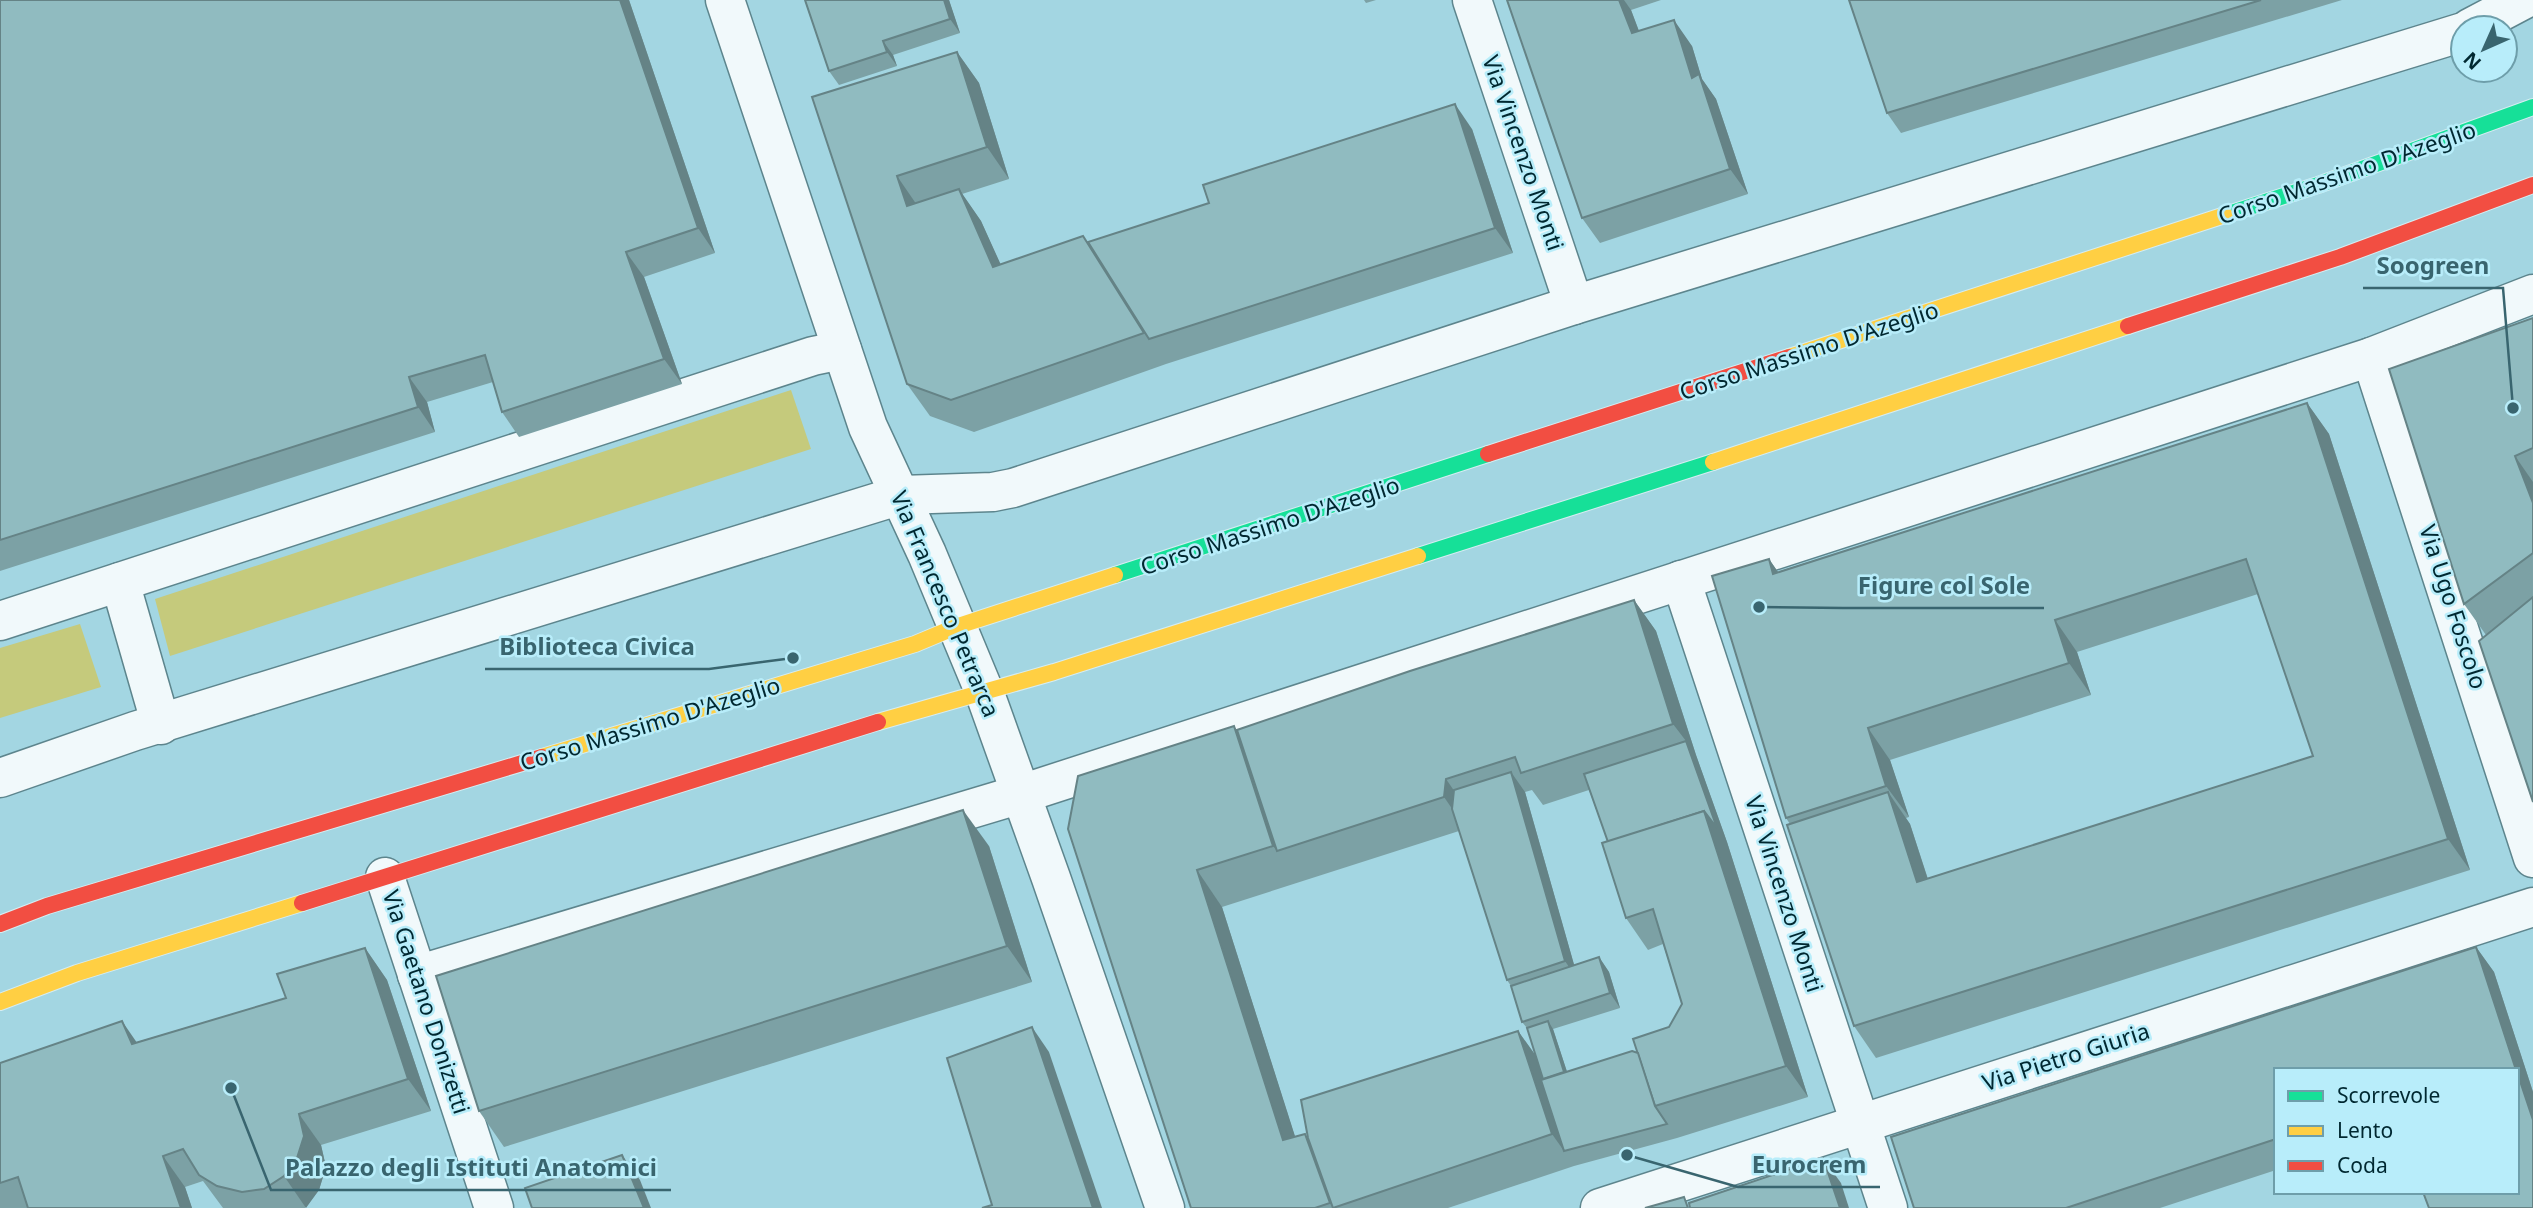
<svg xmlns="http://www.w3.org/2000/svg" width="2533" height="1208" font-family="'Noto Sans',sans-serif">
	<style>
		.green { fill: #c5ca7c }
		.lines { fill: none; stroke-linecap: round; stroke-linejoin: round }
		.street-casing { stroke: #5d858d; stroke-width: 41 }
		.fast-casing { stroke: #d6edf2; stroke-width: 18 }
		.slow-casing { stroke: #d6edf2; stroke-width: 18 }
		.jam-casing { stroke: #d6edf2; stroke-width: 18 }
		.street { stroke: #f1f9fb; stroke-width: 38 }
		.fast { stroke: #16e098; stroke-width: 16 }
		.slow { stroke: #ffcf43; stroke-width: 16 }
		.jam { stroke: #f24e42; stroke-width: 16 }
		.wall { fill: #7ca1a5; fill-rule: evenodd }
		.shaded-wall { fill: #658386 }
		.building { fill: #90bbc0; stroke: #658386; stroke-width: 2 }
		.labels { text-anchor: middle; stroke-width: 5; stroke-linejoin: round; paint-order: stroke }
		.street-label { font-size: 23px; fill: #002831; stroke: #b8edfa }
		.leader { fill: none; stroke: #39656f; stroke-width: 2.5 }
		.callout-dot { fill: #39656f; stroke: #b8edfa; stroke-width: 2.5 }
		.callout-label { font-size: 24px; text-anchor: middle; font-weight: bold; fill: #39656f; stroke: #b8edfa; stroke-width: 5; stroke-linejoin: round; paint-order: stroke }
	</style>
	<rect width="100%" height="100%" fill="#a3d6e2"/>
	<g class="green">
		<polygon points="791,390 811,449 170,656 155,599"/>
		<polygon points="80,624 101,687 0,718 0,648"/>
	</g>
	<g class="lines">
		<defs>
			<g id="street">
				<polyline points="725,0 868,427 927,554 984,691 1051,878 1165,1208"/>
				<polyline points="1472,0 1574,305"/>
				<polyline points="2470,28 2523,0"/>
				<polyline points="2371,357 2533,858"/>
				<polyline points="1681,580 1888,1208"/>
				<polyline points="120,582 161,725"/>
				<polyline points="0,621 813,356 842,350"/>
				<polyline points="0,778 135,731 901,495 993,492 1013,488 1574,305 2463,32"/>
				<polyline points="385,877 494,1208"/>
				<polyline points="417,975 1021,794 2371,357 2533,294"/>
				<polyline points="1600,1208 2533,907"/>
			</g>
			<g id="fast">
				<polyline points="2225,215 2318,185 2533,107"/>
				<polyline points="1418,556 1713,462"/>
				<polyline points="1115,575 1488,454"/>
			</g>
			<g id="slow">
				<polyline points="1789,357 2225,215"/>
				<polyline points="1713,462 2128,326"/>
				<polyline points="878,722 1054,672 1418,556"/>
				<polyline points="542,757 915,644 958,626 1115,575"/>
				<polyline points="0,1002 77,973 302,903"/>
			</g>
			<g id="jam">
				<polyline points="2128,326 2340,257 2533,185"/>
				<polyline points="1488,454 1789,357"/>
				<polyline points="302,903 878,722"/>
				<polyline points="0,924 47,906 542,757"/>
			</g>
		</defs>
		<use href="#street" class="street-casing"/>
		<use href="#fast" class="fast-casing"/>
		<use href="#slow" class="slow-casing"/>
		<use href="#jam" class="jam-casing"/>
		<use href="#street" class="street"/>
		<use href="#fast" class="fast"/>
		<use href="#slow" class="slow"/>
		<use href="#jam" class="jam"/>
	</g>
	<g class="wall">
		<polygon points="0,0 629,0 715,253 644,277 682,384 519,437 502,412 493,382 427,402 435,432 0,571"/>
		<polygon points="805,0 949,0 960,33 893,55 897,66 839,85 829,71"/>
		<polygon points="1364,0 1376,0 1366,3"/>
		<polygon points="1507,0 1661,0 1631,10 1639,31 1692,46 1702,79 1716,99 1748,194 1600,243 1582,218"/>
		<polygon points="1849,0 2342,0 1901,133 1887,113"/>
		<polygon points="957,52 979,83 1009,179 962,194 981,221 1000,264 1088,242 1472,129 1513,253 1166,364 974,432 930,416 907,384 812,97"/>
		<polygon points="2533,318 2533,802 2486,635 2464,604"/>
		<path d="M2307,403L2329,434L2470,870L1876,1058L1854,1026L1790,824L1786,818L1769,559L1778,572ZM2258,594L2313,756L1928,879L1910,824L1906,818L1909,817L1890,760L2091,695L2077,652Z"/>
		<path d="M1634,600L1656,631L1696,755L1727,842L1808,1097L1677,1138L1574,1166L1448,1208H1191L1068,829L1237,730ZM1532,790L1543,805L1589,790L1608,842L1626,918L1648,950L1663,944L1682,1004L1669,1027L1638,1053L1567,1072L1553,1029L1620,1008L1609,972L1599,957L1574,965L1525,792ZM1459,831L1507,980L1511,986L1522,1022L1527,1028L1536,1056L1518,1031L1308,1138L1295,1137L1222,907Z"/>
		<polygon points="989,846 1032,982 504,1147 479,1111"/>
		<polygon points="2476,947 2494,972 2533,1092 2533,1208 2517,1070 2276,1070 2276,1170 2160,1208 1914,1208"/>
		<polygon points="365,948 387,980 431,1111 321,1145 326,1167 319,1190 305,1208 223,1208 203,1181 185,1187 192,1208 0,1208 0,1063 137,1042 286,998"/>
	</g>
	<g class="shaded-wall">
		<polygon points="620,0 629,0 715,253 698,228"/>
		<polygon points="944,0 949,0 960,33 950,19"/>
		<polygon points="1619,0 1624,0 1631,10 1649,58 1632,33"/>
		<polygon points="1674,20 1692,46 1702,79 1716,99 1748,194 1730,169 1692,78"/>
		<polygon points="883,41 893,55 897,66 887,52"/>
		<polygon points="957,52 979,83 1009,179 987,147"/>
		<polygon points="1455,104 1472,129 1513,253 1495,228"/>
		<polygon points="897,176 919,208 907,206"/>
		<polygon points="959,189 981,221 1016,298 993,267"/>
		<polygon points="626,252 644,277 682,384 664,359"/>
		<polygon points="409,377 427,402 435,432 418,407"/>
		<polygon points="2307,403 2329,434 2470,870 2448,839"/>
		<polygon points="2515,456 2533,482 2533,503"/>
		<polygon points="1769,559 1791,591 1773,574"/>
		<polygon points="1634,600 1656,631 1696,755 1727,842 1808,1097 1786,1066 1704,811 1686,741 1673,724"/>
		<polygon points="2055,620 2077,652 2091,695 2069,663"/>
		<polygon points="1234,726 1259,762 1277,851 1273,846"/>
		<polygon points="1868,728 1890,760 1909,817 1886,786"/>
		<polygon points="1511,772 1525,792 1579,982 1565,961"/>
		<polygon points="1446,779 1468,811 1466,829 1444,797"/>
		<polygon points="1888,792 1910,824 1939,914 1917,882"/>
		<polygon points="963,810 989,846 1032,982 1007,946"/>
		<polygon points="1197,870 1222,907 1308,1177 1283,1140"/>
		<polygon points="2476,947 2494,972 2533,1092 2533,1120"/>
		<polygon points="365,948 387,980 431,1111 408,1079"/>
		<polygon points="1599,957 1609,972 1620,1008 1610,993"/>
		<polygon points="122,1021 144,1053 132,1044"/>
		<polygon points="1548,1021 1553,1029 1572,1087 1567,1080"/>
		<polygon points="1032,1027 1049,1052 1102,1208 1093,1208"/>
		<polygon points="1518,1031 1541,1063 1564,1151 1552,1134"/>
		<polygon points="299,1114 321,1145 326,1167 319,1190 306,1208 284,1176"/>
		<polygon points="1305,1134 1331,1170 1333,1208 1330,1203"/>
		<polygon points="622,1155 640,1180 651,1208 644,1208"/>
		<polygon points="163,1156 185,1187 192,1208 181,1208"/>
		<polygon points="1823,1158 1841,1183 1849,1208 1840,1208"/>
	</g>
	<g class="building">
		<polygon points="0,0 620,0 698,228 626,252 664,359 502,412 485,355 409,377 418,407 0,540"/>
		<polygon points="805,0 944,0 950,19 883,41 887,52 829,71"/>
		<polygon points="1507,0 1619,0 1632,33 1674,20 1692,78 1699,74 1730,169 1582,218"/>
		<polygon points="1849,0 2261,0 1887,113"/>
		<polygon points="957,52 987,147 897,176 907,206 959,189 993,267 1083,236 1144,333 951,400 907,384 812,97"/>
		<polygon points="1455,104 1495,228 1149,339 1088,242 1209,203 1203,185"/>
		<polygon points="2533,318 2533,448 2515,456 2533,503 2533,553 2464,604 2389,369"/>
		<polygon points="2307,403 2448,839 1854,1026 1787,825 1888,792 1917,882 2313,756 2246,559 2055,620 2069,663 1868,728 1886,786 1786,818 1712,576 1769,559 1773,574"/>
		<polygon points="2533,597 2533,802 2479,641"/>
		<polygon points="1634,600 1673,724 1521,773 1515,757 1446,779 1444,797 1277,851 1237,730 1410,671"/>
		<polygon points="1234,726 1273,846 1197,870 1283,1140 1305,1134 1330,1203 1315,1208 1191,1208 1068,829 1078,776"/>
		<polygon points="1686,741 1717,828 1704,811 1608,842 1584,774"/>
		<polygon points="1511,772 1565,961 1507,980 1452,809 1454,790"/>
		<polygon points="963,810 1007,946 479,1111 436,976"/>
		<polygon points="1704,811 1786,1066 1655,1106 1633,1039 1669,1027 1682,1004 1653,909 1626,918 1602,843"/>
		<polygon points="2476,947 2516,1070 2276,1070 2276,1139 2066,1208 1914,1208 1891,1137"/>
		<polygon points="365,948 408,1079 299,1114 304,1136 297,1158 284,1176 264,1189 242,1192 217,1186 199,1175 183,1149 163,1156 181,1208 28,1208 18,1177 0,1183 0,1063 122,1021 132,1044 286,998 277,974"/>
		<polygon points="1599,957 1610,993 1522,1022 1511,986"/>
		<polygon points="1548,1021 1564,1072 1543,1079 1527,1028"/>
		<polygon points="1032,1027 1093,1208 982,1208 992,1205 947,1058"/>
		<polygon points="1518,1031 1552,1134 1333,1208 1308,1138 1301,1100"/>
		<polygon points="1632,1051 1638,1053 1655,1106 1667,1124 1564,1151 1541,1080"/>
		<polygon points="2517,1072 2533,1120 2533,1208 2429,1208 2423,1192 2517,1192"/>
		<polygon points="622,1155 644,1208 532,1208 525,1188"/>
		<polygon points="1823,1158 1840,1208 1690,1208 1689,1203"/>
		<polygon points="1684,1197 1688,1208 1645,1208"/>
	</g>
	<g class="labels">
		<g class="street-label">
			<text transform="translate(1523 153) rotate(71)" y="8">Via Vincenzo Monti</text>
			<text transform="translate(2347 173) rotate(-19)" y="8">Corso Massimo D'Azeglio</text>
			<text transform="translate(1809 351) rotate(-18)" y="8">Corso Massimo D'Azeglio</text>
			<text transform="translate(1270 526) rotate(-18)" y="8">Corso Massimo D'Azeglio</text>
			<text transform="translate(945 604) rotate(67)" y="8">Via Francesco Petrarca</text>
			<text transform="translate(2453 607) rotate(72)" y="8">Via Ugo Foscolo</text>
			<text transform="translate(650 724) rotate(-17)" y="8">Corso Massimo D'Azeglio</text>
			<text transform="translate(1784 894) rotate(72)" y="8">Via Vincenzo Monti</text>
			<text transform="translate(426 1002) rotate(72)" y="8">Via Gaetano Donizetti</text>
			<text transform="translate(2066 1057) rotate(-18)" y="8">Via Pietro Giuria</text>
		</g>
	</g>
	<path class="leader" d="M2513 408L2503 288H2363M1759 607L1843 608H2044M793 658L709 669H485M1627 1155L1738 1187H1880M231 1088L271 1190H671"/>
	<g class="callout-dot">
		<circle cx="2513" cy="408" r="7"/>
		<circle cx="1759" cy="607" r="7"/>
		<circle cx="793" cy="658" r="7"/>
		<circle cx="1627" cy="1155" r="7"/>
		<circle cx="231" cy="1088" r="7"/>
	</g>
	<g class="callout-label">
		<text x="2433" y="274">Soogreen</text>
		<text x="1944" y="594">Figure col Sole</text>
		<text x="597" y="655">Biblioteca Civica</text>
		<text x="1809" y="1173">Eurocrem</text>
		<text x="471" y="1176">Palazzo degli Istituti Anatomici</text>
	</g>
	<rect x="2274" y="1068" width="245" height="126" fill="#b8edfa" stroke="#6e9eaa" stroke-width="2"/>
	<rect x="2288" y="1091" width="35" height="10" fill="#16e098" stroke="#6e9eaa" stroke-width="2"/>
	<text x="2337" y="1103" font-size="21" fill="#002831">Scorrevole</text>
	<rect x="2288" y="1126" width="35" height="10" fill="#ffcf43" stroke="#6e9eaa" stroke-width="2"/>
	<text x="2337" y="1138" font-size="21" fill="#002831">Lento</text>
	<rect x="2288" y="1161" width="35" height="10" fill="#f24e42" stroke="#6e9eaa" stroke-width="2"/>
	<text x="2337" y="1173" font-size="21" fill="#002831">Coda</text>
	<g transform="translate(2484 49) rotate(225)"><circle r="33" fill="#b8edfa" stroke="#6e9eaa" stroke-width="2"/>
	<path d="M0-5L12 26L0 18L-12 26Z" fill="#39656f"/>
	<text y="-10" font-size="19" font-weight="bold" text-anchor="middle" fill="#002831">N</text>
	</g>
</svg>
